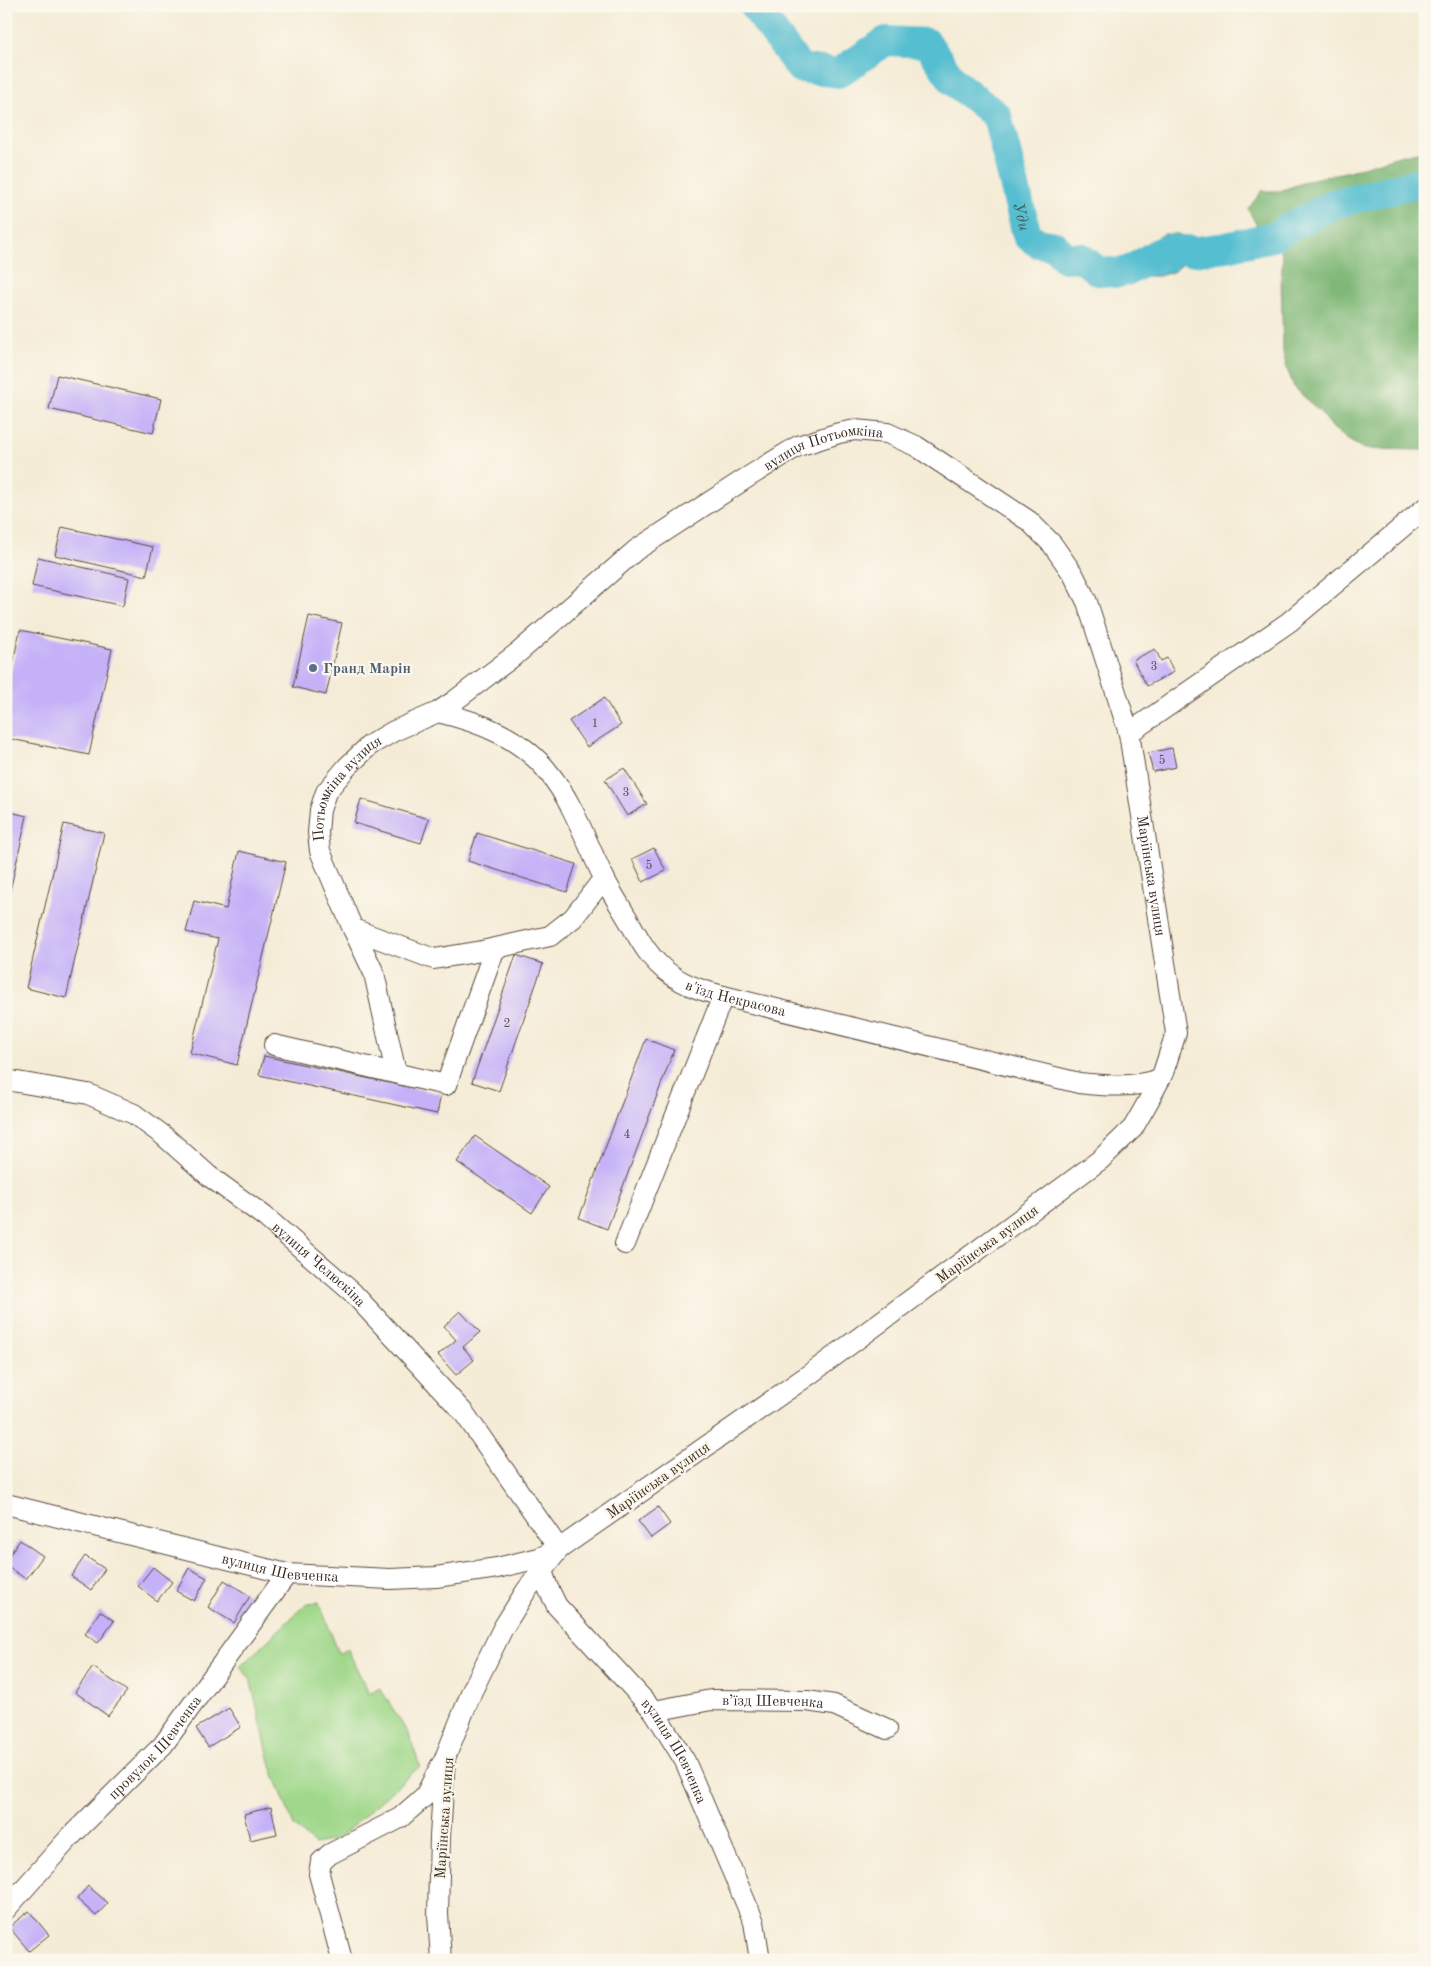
<svg xmlns="http://www.w3.org/2000/svg" width="1431" height="1966" font-family="'Old Standard TT',serif">
	<style>
		.green { fill: #a0d88b; stroke: #6e8154 }
		.forest { fill: #80b877; stroke: #5e714a }
		.water { fill: #54bed0; stroke: #487477 }
		.lines { fill: none; stroke-linecap: round; stroke-linejoin: round }
		.river { stroke: #54bed0; stroke-width: 30 }
		.building { fill: #c4b1f8 }
		.minor-casing { stroke: #57473a; stroke-width: 22 }
		.minor { stroke: #fff; stroke-width: 20 }
		.service-dot { fill: #5c6f8a; stroke: #fbf7ec; stroke-width: 2 }
		.labels { text-anchor: middle; stroke-width: 4.5; stroke-linejoin: round; paint-order: stroke }
		.number-label { font-size: 12px; fill: #5d4c54 }
		.street-label { font-size: 15px; fill: #3b2a1e; stroke: #fbf7ec }
		.service-label { font-size: 15px; font-weight: bold; fill: #4e5e75; stroke: #fbf7ec; text-anchor: start }
		.water-label { font-size: 16px; font-style: italic; fill: #445e5c; stroke: #fbf7ec }
	</style>
	<rect width="100%" height="100%" fill="#fbf7ec"/>
	<filter id="ink" filterUnits="userSpaceOnUse"><feTurbulence type="fractalNoise" baseFrequency=".02" numOctaves="2"/><feDisplacementMap in="SourceGraphic" scale="10" xChannelSelector="R" yChannelSelector="G"/><feConvolveMatrix kernelMatrix="1 2 1 2 8 2 1 2 1" color-interpolation-filters="sRGB"/></filter>
	<filter id="wash" filterUnits="userSpaceOnUse"><feTurbulence type="fractalNoise" baseFrequency=".0096" numOctaves="4" result="noise"/><feDisplacementMap in="SourceGraphic" scale="20" xChannelSelector="R" yChannelSelector="G"/><feGaussianBlur stdDeviation="1.12" result="paint"/><feColorMatrix in="noise" values="0 0 0 0 0 0 0 0 0 0 0 0 0 0 0 0 0 1.4 0 .05"/><feComposite in="paint" operator="in"/></filter>
	<g filter="url(#wash)">
		<rect width="100%" height="100%" fill="#f5ecd7"/>
		<polygon class="green" points="319,1602 339,1654 347,1648 369,1694 380,1688 409,1735 420,1766 338,1839 315,1844 294,1826 271,1766 250,1678 240,1667 305,1605"/>
		<polygon class="forest" points="1417,152 1425,152 1425,450 1364,449 1348,440 1333,428 1321,413 1294,387 1287,369 1283,352 1281,277 1283,259 1279,243 1257,226 1248,209 1262,191 1280,191 1313,179 1350,171 1399,156"/>
		<polygon class="water" points="1164,234 1178,234 1195,242 1196,251 1173,272 1159,276 1148,276 1141,271 1136,256 1144,246"/>
		<g class="lines">
			<path class="river" id="s1" d="M754,6L800,68L838,73L886,41L927,43L954,82L997,116L1027,235L1038,243L1055,246L1065,258L1080,257L1098,271L1118,273L1130,270L1158,253L1169,249L1196,251L1226,247L1272,237L1333,204L1421,182L1425,185"/>
		</g>
		<g id="blocks">
			<g class="building">
				<polygon points="57,375 161,399 153,433 49,409"/>
				<polygon points="6,517 13,518 7,545 6,545"/>
				<polygon points="62,527 153,547 146,576 55,555"/>
				<polygon points="38,557 129,578 123,606 32,586"/>
				<polygon points="309,616 342,623 326,695 293,687"/>
				<polygon points="20,630 112,649 89,755 6,738 6,695"/>
				<polygon points="1155,649 1161,661 1167,658 1174,672 1147,686 1133,660"/>
				<polygon points="604,698 621,725 587,747 569,721"/>
				<polygon points="1172,748 1176,767 1153,772 1148,753"/>
				<polygon points="624,768 647,804 627,816 605,780"/>
				<polygon points="361,799 429,819 421,843 354,823"/>
				<polygon points="6,811 27,816 7,904 6,904"/>
				<polygon points="64,824 104,833 66,998 26,988"/>
				<polygon points="477,833 576,864 567,892 468,861"/>
				<polygon points="654,848 666,871 643,882 632,859"/>
				<polygon points="239,851 286,862 237,1065 190,1053 218,939 186,932 194,901 226,909"/>
				<polygon points="516,955 543,964 499,1091 472,1082"/>
				<polygon points="646,1039 674,1050 607,1229 579,1218"/>
				<polygon points="264,1056 441,1094 437,1114 259,1075"/>
				<polygon points="475,1136 549,1187 532,1213 457,1162"/>
				<polygon points="460,1311 480,1332 463,1347 474,1360 456,1375 438,1355 456,1340 444,1326"/>
				<polygon points="658,1507 670,1524 651,1538 638,1521"/>
				<polygon points="20,1540 43,1556 26,1579 6,1566 6,1560"/>
				<polygon points="85,1556 105,1569 91,1590 71,1576"/>
				<polygon points="153,1567 172,1582 157,1601 138,1586"/>
				<polygon points="189,1568 207,1578 194,1601 176,1591"/>
				<polygon points="224,1580 250,1596 234,1623 208,1607"/>
				<polygon points="100,1611 114,1621 98,1643 85,1634"/>
				<polygon points="93,1667 127,1691 108,1716 75,1692"/>
				<polygon points="229,1708 241,1727 208,1747 196,1728"/>
				<polygon points="271,1807 277,1834 250,1840 244,1814"/>
				<polygon points="88,1886 108,1903 96,1916 77,1899"/>
				<polygon points="29,1911 49,1935 29,1951 9,1927"/>
			</g>
		</g>
	</g>
	<g filter="url(#ink)">
		<use href="#blocks" fill-opacity="0" stroke="#57473a" stroke-width="1"/>
		<g class="lines">
			<defs>
				<g id="minor">
					<path id="s2" d="M438,712C480,722 522,738 549,773C574,804 586,842 604,878C611,892 620,906 629,921C640,941 651,961 670,974C686,986 704,991 723,996L1079,1083C1106,1086 1133,1088 1160,1079"/>
					<polyline points="1129,733 1289,622 1425,508"/>
					<polyline points="353,929 434,959 482,951 550,936 573,918 604,878"/>
					<polyline points="274,1045 446,1085 495,948"/>
					<path id="s3" d="M396,1073L374,973L353,929L320,851L318,833L320,810L326,792L347,767L370,745L394,731L438,712L453,702L519,652L636,550L748,477L798,446L839,433L855,430L887,433L916,446L1029,521L1052,544L1073,574L1087,602L1129,733L1176,1033L1163,1073L1149,1100L1133,1128L1100,1160L810,1374L559,1549L526,1591L503,1628L472,1691L445,1758L440,1837L438,1914L441,1960"/>
					<path id="s4" d="M6,1080L88,1094L134,1114L164,1136L209,1176L264,1216L352,1292L464,1413L559,1549"/>
					<polyline points="625,1244 723,996"/>
					<path id="s5" d="M6,1504L287,1574L390,1579L436,1577L497,1568L539,1558L557,1550"/>
					<path id="s6" d="M542,1571L548,1588L557,1606L654,1711L685,1761L754,1922L760,1960"/>
					<path id="s7" d="M654,1711L711,1700L807,1701L834,1705L887,1729"/>
					<path id="s8" d="M6,1909L70,1837L163,1745L287,1574"/>
					<polyline points="342,1960 319,1874 321,1862 330,1854 400,1818 425,1796 441,1765"/>
				</g>
			</defs>
			<use href="#minor" class="minor-casing"/>
			<use href="#minor" class="minor"/>
		</g>
	</g>
	<circle class="service-dot" cx="313" cy="668" r="5"/>
	<g class="labels">
		<g class="number-label">
			<text x="1154" y="670">3</text>
			<text x="595" y="727">1</text>
			<text x="1162" y="764">5</text>
			<text x="626" y="796">3</text>
			<text x="649" y="869">5</text>
			<text x="507" y="1027">2</text>
			<text x="627" y="1138">4</text>
		</g>
		<g class="street-label">
			<text dy="5" stroke="none"><textPath href="#s3" startOffset="909">вулиця Потьомкіна</textPath></text>
			<text dy="5" stroke="none"><textPath href="#s3" startOffset="309">Потьомкіна вулиця</textPath></text>
			<text dy="5" stroke="none"><textPath href="#s3" startOffset="1526">Маріїнська вулиця</textPath></text>
			<text dy="5" stroke="none"><textPath href="#s2" startOffset="436">в'їзд Некрасова</textPath></text>
			<text transform="translate(987 1244) rotate(-36)" y="5">Маріїнська вулиця</text>
			<text dy="5" stroke="none"><textPath href="#s4" startOffset="372">вулиця Челюскіна</textPath></text>
			<text transform="translate(658 1480) rotate(-35)" y="5">Маріїнська вулиця</text>
			<text dy="5" stroke="none"><textPath href="#s5" startOffset="282">вулиця Шевченка</textPath></text>
			<text dy="5" stroke="none"><textPath href="#s7" startOffset="120">в’їзд Шевченка</textPath></text>
			<text dy="5" stroke="none"><textPath href="#s8" startOffset="220">провулок Шевченка</textPath></text>
			<text dy="5" stroke="none"><textPath href="#s6" startOffset="226">вулиця Шевченка</textPath></text>
			<text transform="translate(444 1818) rotate(-86)" y="5">Маріїнська вулиця</text>
		</g>
		<g class="service-label">
			<text x="323" y="673">Гранд Марін</text>
		</g>
		<g class="water-label">
			<text dy="6" stroke="none"><textPath href="#s1" startOffset="420">Уди</textPath></text>
		</g>
	</g>
	<rect width="1431" height="1966" fill="none" stroke="#fbf7ec" stroke-width="25"/>
</svg>
